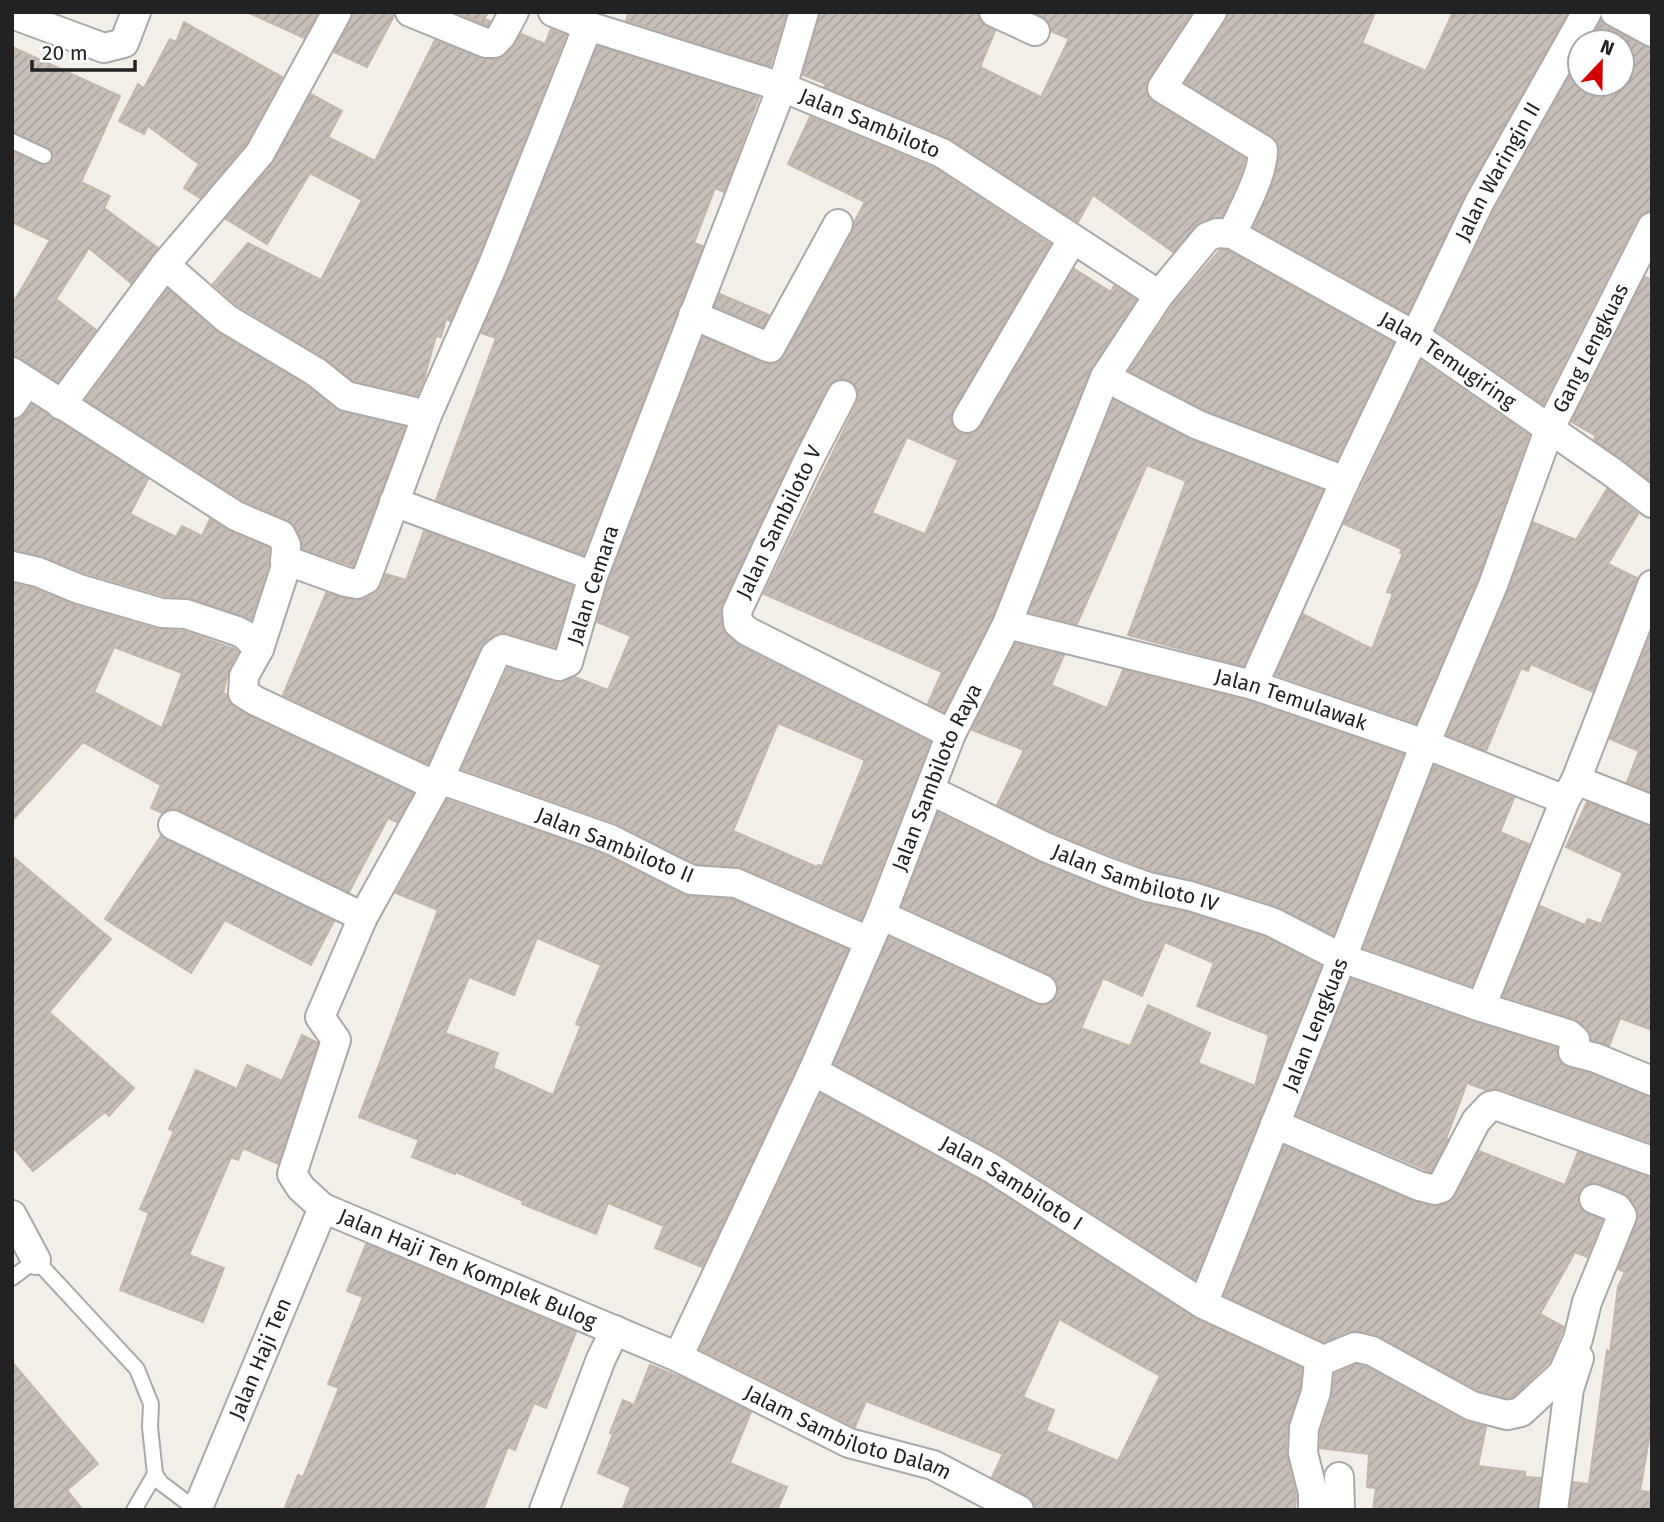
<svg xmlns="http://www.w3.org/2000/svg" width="1664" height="1522" font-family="'Fira Sans',sans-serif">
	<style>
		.building { fill: url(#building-hatch); stroke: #c4b6ab; stroke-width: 2; fill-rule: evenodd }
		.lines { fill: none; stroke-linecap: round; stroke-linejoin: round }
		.lane-casing { stroke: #a9a9a9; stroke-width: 18 }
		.street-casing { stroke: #a9a9a9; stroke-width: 32 }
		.lane { stroke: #fff; stroke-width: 14 }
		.street { stroke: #fff; stroke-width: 28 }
		.labels { text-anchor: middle; stroke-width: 7; stroke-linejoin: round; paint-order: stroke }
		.street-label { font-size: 21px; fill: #222; stroke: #fff }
	</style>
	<defs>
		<pattern id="building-hatch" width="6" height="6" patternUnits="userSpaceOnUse" patternTransform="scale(1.75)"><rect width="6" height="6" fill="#c7bfb8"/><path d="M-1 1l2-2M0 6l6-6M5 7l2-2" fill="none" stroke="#aba49e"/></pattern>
	</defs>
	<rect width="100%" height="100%" fill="#f2efe9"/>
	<g class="building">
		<polygon points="247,12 318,12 304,38"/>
		<polygon points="354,12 394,12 394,16 367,67 334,52"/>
		<polygon points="455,12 488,12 484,19 490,21 488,26"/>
		<polygon points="629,12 787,12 770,66 626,20"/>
		<polygon points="820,12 978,12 981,22 995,31 980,67 1041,97 1069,39 1051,31 1048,21 1034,12 1192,12 1148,79 1146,87 1147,95 1153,102 1245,159 1240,176 1222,217 1200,222 1173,252 1093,195 1078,222 951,139 824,87 826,84 803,75"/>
		<polygon points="1229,12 1375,12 1362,43 1426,71 1453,12 1568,12 1465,195 1408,313 1254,227 1275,176 1280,152 1278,143 1272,136 1185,83 1226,21"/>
		<polygon points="1601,21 1607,27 1652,49 1652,205 1649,211 1642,214 1637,219 1543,404 1436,330 1494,211 1580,58 1580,84 1622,84 1622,42 1589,42"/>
		<polygon points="184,22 282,77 246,144 200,198 184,188 199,164 148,126 144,134 119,121 138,84 144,88 170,39 176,42"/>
		<polygon points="551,29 566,35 477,261 450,321 446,319 441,337 436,336 424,379 417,396 353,381 325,358 237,305 213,284 248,243 321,280 362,200 310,173 267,244 226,219 274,161 311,94 342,111 328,137 375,161 435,40 480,58 494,60 506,55 521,34 545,44"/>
		<polygon points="598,46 759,97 724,192 715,188 694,243 703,246 583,555 436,500 496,338 481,333 507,273"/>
		<polygon points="12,47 120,96 81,182 110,196 104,208 158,248 131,283 89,248 56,299 96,330 58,382 21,358 12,355 12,305 50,240 12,222 12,152 44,166 50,163 54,156 48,147 12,132"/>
		<path d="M810,117L934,168L1050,244L953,410L950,417L952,426L959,433L968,435L975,433L981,426L1074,269L1111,292L1114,286L1136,300L1090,371L992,617L944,712L928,704L942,672L764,594L857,403L859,395L856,387L849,380L841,379L834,381L827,387L722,604L720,612L724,632L739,646L930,742L861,919L743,868L695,864L616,823L462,769L508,668L554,682L565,681L575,677L608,690L631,636L597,622L609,581L703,337L763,363L772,364L780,362L853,232L854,222L865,202L788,164ZM907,437L958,460L925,534L872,513ZM778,723L865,760L822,866L818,865L817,867L733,831Z"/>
		<polygon points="1220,250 1227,250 1393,343 1337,460 1205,410 1129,371 1175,302"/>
		<polygon points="1645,277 1652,280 1652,482 1594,440 1596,436 1572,422"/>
		<polygon points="168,289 218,333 307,386 336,409 405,427 353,566 302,549 301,538 296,528 288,520 244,501 86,400"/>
		<polygon points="720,294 769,315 763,327 715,306"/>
		<polygon points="1421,361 1529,435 1478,579 1416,723 1276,675 1303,614 1372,649 1393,594 1387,592 1403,554 1400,553 1402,549 1344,524"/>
		<polygon points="1114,400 1192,440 1323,490 1244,666 1128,635 1186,481 1147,465 1077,624 1029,612"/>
		<polygon points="32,404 148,479 130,514 176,537 182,526 202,536 210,519 230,531 269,548 268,566 251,619 191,598 165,596 85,573 42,556 12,550 12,420 20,419"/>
		<polygon points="1607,489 1638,514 1608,564 1637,578 1593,692 1531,664 1528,671 1521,668 1486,751 1447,735 1508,592 1533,522 1576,540"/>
		<polygon points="424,531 573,586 555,647 507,633 500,633 485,642 428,764 283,695 326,593 355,600 365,599 375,593 382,585 386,574 406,580"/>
		<path d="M12,583L33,588L74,605L157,629L183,631L235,649L238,652L229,668L223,693L227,695L234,707L249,716L413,793L397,822L388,818L349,892L180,810L171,809L162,813L151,808L161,785L83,742L12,821ZM114,647L182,673L162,728L94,692Z"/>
		<polygon points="1652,631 1652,792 1627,782 1639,751 1610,739"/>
		<polygon points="1016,643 1064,655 1051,685 1107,708 1123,670 1248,701 1403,754 1333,935 1277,906 1195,880 1153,871 1110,855 1052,832 997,805 1024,750 972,730"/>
		<polygon points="1434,766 1514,798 1500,832 1529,844 1472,986 1364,948"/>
		<path d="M447,800L603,854L684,895L732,899L848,950L798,1064L702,1267L655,1248L664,1226L608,1203L596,1234L522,1204L523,1201L456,1172L455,1174L412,1157L419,1140L359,1117L438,910L396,893ZM537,938L601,965L576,1024L581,1026L553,1095L493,1068L498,1053L445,1033L469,977L514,995Z"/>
		<polygon points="1587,802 1652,826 1652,1030 1620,1018 1609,1046 1591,1040 1586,1028 1573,1018 1503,996 1540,906 1585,925 1588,919 1601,924 1623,873 1566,847"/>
		<path d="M938,813L1038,862L1098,886L1142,903L1186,912L1266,937L1321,966L1195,1279L1001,1154L834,1064L889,937L1035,1004L1043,1006L1051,1003L1057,995L1058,987L1056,980L1049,974L902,906ZM1165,942L1214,963L1197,1006L1269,1035L1255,1086L1198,1063L1210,1033L1148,1005L1130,1046L1081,1028L1103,978L1142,996Z"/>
		<polygon points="161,836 334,921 311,965 225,920 191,973 105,919"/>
		<polygon points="12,856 111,939 49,1012 134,1088 109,1116 105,1112 33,1171 12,1146"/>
		<polygon points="1351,979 1476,1023 1557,1048 1558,1058 1568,1068 1591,1074 1652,1097 1652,1143 1501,1089 1486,1090 1467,1083 1446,1139 1448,1139 1431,1172 1297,1115"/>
		<polygon points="302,1035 318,1043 278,1164 243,1148 238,1160 231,1157 189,1255 224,1268 203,1322 120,1290 149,1213 140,1209 174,1131 169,1129 196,1070 237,1089 247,1065 282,1081"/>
		<path d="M821,1094L985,1183L1194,1318L1302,1368L1300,1389L1287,1427L1286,1453L1296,1495L1295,1510H1036L1033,1502L1027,1496L992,1477L1003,1454L866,1401L855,1427L700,1349ZM1059,1319L1160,1376L1118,1461L1046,1431L1054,1410L1023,1397Z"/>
		<polygon points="1284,1146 1412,1201 1432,1206 1446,1204 1455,1196 1479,1151 1565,1185 1578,1152 1652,1177 1652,1433 1650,1433 1640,1491 1651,1492 1650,1510 1570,1510 1573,1482 1589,1484 1607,1350 1610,1352 1618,1287 1625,1272 1618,1269 1639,1215 1631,1199 1623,1193 1599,1183 1592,1183 1584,1186 1579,1192 1578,1202 1582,1210 1602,1220 1587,1257 1575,1252 1540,1314 1564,1327 1550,1361 1513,1397 1507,1398 1478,1390 1376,1335 1359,1331 1349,1331 1324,1342 1224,1296"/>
		<polygon points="366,1244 576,1332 546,1408 534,1403 515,1450 508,1447 483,1510 284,1510 298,1475 303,1477 339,1388 328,1384 363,1297 347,1291"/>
		<polygon points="12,1362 98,1464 67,1490 83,1510 12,1510"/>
		<polygon points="1356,1364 1366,1367 1464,1421 1486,1427 1478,1466 1525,1472 1525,1477 1540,1478 1537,1510 1373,1510 1376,1488 1367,1487 1369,1454 1320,1448 1321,1431 1332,1397 1335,1374"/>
		<polygon points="650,1365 685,1379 751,1412 730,1463 787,1487 777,1510 622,1510 631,1487 598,1473 613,1434 610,1433 623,1400 634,1405"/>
	</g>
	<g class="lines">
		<defs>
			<g id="lane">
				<polyline points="12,141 44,156"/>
				<polyline points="12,1278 36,1260 137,1369 151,1404 150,1427 155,1474 161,1483 197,1510"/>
				<polyline points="134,1510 155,1474"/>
			</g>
			<g id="street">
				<polyline points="410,12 486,43 494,43 501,36 514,12"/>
				<path id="s1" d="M553,12L588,26L782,87L942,153L1159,295"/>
				<path id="s2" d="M804,12L782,87L593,576L568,662L559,666L503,649L495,655L436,786L363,917L320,1017L336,1040L292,1174L301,1188L323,1208L678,1357L849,1443L933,1465L1019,1510"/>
				<polyline points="994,12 1035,31"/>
				<path d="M1212,12L1162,88L1263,150C1263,176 1242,211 1232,234"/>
				<polyline points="1615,12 1652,32"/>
				<polyline points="12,14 104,48 124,43 136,12"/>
				<polyline points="165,265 227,319 316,372 346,396 427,415"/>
				<polyline points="693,315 770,348 838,224"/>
				<polyline points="12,372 236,516 281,535 286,545 285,569 259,649 244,676 243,693 256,701 436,786"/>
				<polyline points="1105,377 1198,425 1345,481"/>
				<polyline points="842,395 808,461 737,611 738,623 747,631 951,734"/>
				<polyline points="12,404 27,382"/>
				<polyline points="61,405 165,265 260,153 337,12"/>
				<polyline points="967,418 1072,240"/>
				<polyline points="394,502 593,576"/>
				<polyline points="285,560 346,582 357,584 366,579 427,415 492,267 588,26"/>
				<polyline points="12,566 38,572 79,589 162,613 186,614 237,631 245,635 259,649"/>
				<path id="s3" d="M1007,624L1253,685L1425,744L1565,800"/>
				<path id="s4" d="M1253,685L1345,481L1479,203L1587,12"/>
				<polyline points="439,779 610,839 691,880 736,883 869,941"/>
				<polyline points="1576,780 1652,810"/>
				<path id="s5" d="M930,790L1045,847L1104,871L1148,887L1190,896L1272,922L1342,958L1481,1007L1568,1034L1575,1040L1573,1052L1596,1058L1652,1081"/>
				<polyline points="173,825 363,917"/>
				<polyline points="881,915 1042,989"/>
				<polyline points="1481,1007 1565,800 1576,780 1652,585"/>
				<path id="s6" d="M813,1071L993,1169L1203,1304L1315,1356L1319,1362"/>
				<polyline points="1275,1124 1419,1186 1435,1190 1441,1188 1476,1121 1490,1106 1495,1105 1652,1161"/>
				<polyline points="12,1215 36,1260"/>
				<path id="s7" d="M1203,1304L1342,958L1425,744L1493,585L1549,430L1652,227"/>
				<path id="s8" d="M678,1357L813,1071L881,915L951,734L1007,624L1105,377L1159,295L1207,237L1217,233L1232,234L1415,336L1612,472L1652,503"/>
				<polyline points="1319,1362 1355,1347 1372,1351 1472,1406 1507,1415 1521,1412 1563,1373 1578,1339 1587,1302 1622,1216 1617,1208 1594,1199"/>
				<polyline points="1339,1477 1340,1510"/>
				<path id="s9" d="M197,1510L323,1208"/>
				<polyline points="544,1510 601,1359 615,1330"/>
				<polyline points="1313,1510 1313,1493 1303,1453 1304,1428 1316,1392 1319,1362"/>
				<polyline points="1553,1510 1569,1389 1579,1358"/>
			</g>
		</defs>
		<use href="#lane" class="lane-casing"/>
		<use href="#street" class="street-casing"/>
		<use href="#lane" class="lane"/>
		<use href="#street" class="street"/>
	</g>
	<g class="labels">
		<g class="street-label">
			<text dy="7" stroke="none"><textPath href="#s1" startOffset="336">Jalan Sambiloto</textPath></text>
			<text dy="7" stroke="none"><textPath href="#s4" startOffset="569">Jalan Waringin II</textPath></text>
			<text dy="7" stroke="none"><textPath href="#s7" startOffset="1032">Gang Lengkuas</textPath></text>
			<text dy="7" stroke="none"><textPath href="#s8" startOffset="1519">Jalan Temugiring</textPath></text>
			<text transform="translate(779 522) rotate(-64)" y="7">Jalan Sambiloto V</text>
			<text transform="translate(593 585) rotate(-72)" y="7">Jalan Cemara</text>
			<text dy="7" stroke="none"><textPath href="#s3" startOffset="294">Jalan Temulawak</textPath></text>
			<text dy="7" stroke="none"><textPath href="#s8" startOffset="635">Jalan Sambiloto Raya</textPath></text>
			<text transform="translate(615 845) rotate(22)" y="7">Jalan Sambiloto II</text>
			<text dy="7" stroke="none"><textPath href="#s5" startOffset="224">Jalan Sambiloto IV</textPath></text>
			<text dy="7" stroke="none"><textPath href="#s7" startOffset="301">Jalan Lengkuas</textPath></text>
			<text dy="7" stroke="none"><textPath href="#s6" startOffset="228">Jalan Sambiloto I</textPath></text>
			<text dy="7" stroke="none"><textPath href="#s2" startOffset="1545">Jalan Haji Ten Komplek Bulog</textPath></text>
			<text dy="7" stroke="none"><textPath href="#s9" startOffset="164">Jalan Haji Ten</textPath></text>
			<text dy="7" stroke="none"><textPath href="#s2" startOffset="1960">Jalam Sambiloto Dalam</textPath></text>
		</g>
	</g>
	<rect width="1664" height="1522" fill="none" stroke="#222222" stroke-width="28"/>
	<g transform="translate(1601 63) rotate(22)"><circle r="33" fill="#ffffff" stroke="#a7a7a7" stroke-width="2"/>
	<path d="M0-5L12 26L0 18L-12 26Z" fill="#d40000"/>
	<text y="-10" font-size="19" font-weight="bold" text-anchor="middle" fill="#222222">N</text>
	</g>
	<path d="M32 60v10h103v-10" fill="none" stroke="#222222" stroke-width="3.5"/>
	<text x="42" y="60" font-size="21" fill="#222222" stroke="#ffffff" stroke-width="5" paint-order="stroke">20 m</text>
</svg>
